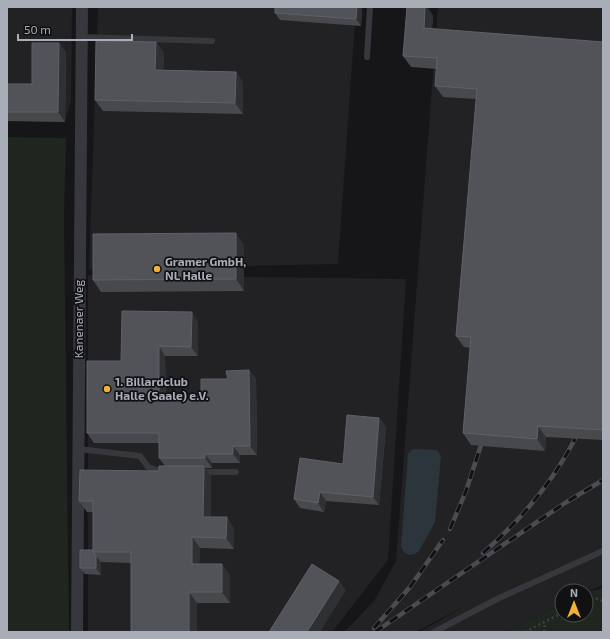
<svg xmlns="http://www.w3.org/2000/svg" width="610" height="639" font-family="'Exo 2',sans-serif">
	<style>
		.built { fill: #222225 }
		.green { fill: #1e261f }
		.water { fill: #2c353c }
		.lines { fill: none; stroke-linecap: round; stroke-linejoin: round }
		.path { stroke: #3d3f44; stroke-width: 2.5; stroke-dasharray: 2 3; stroke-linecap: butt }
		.service { stroke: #37383d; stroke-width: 6 }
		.minor { stroke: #37383d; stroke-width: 12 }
		.rail-casing { stroke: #4a4c52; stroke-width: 4.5 }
		.rail { stroke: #111113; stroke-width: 3; stroke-dasharray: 9; stroke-linecap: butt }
		.wall { fill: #47494d }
		.shaded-wall { fill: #2f3033 }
		.building { fill: #525359; stroke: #5f6168 }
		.poi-dot { fill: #f2b134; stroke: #111113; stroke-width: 1.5 }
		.labels { text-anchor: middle; stroke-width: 3.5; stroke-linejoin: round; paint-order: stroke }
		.poi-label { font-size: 12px; font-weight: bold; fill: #a8adb8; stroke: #111113; text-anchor: start }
		.street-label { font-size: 12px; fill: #a8adb8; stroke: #111113 }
	</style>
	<rect width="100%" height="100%" fill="#161618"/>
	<g class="built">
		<polygon points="7,7 72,7 71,101 65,122 7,121"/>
		<polygon points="98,7 356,7 338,264 89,269"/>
		<polygon points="438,7 603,7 603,585 586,592 586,591 562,591 562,604 508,632 419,632 469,604 415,632 344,632 374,601 396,561"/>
		<polygon points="88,275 406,279 388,560 332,632 88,632"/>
	</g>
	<g class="green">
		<polygon points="7,137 66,138 64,218 69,632 7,632"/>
		<polygon points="603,588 603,632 508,632 562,604 562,615 586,615 586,592"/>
	</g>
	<polygon class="water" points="413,449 437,450 441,456 435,522 419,551 415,554 409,555 404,552 401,547 408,454"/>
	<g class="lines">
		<g class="path">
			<path d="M586,600C592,598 598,597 603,602"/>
			<polyline points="525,632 562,613"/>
			<polyline points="544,632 545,622"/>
		</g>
		<g class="service">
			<polyline points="81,37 212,41"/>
			<polyline points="367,57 370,7"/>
			<polyline points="78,449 140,456 148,467 162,472"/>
			<polyline points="201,472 236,472"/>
			<polyline points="434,632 497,599 603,551"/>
		</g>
		<polyline class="minor" points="77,632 82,7"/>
		<defs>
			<g id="rail">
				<polyline points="450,529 466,491 481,445"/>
				<path d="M483,553C521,520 552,483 575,439"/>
				<polyline points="374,628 410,587 443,540"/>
				<polyline points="375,632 565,503 603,480"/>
			</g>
		</defs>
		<use href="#rail" class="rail-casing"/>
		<use href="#rail" class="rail"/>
	</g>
	<g class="wall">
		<polygon points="362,7 361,26 280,20 275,13"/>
		<polygon points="407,7 427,7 433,16 432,29 603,42 603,440 546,437 545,451 471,445 463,433 470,348 464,347 456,336 476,99 443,97 435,86 437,69 411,67 403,56"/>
		<polygon points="156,42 164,53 163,70 236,72 243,83 243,114 103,111 95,100"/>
		<polygon points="59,43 66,53 65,122 7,121 7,84 32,84"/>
		<polygon points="244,245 244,291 101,292 93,280"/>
		<polygon points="198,322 198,356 165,356 166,397 201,396 228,379 249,370 256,379 257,455 240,455 240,463 212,463 212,468 205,468 211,476 211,517 234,528 234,549 200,548 199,564 230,575 230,603 197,603 197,632 131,563 101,562 101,575 85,574 80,568 93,550 93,512 87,512 79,501 159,471 165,466 159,458 159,443 94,443 87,433 121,361"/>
		<polygon points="379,418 386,427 379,505 326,501 324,512 300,508 294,499 343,464"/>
	</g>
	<g class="shaded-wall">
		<polygon points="357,7 362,7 361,26 356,19"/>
		<polygon points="425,7 427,7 433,16 431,39 424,28"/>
		<polygon points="156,42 164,53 163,81 155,70"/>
		<polygon points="59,43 66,53 65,122 58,112"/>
		<polygon points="236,72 243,83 243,114 235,103"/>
		<polygon points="236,233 244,245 244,291 236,279"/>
		<polygon points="192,312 198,322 198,356 191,347"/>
		<polygon points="159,346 165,356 166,406 159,397"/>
		<polygon points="249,370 256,379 257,455 250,446"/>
		<polygon points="379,418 386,427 379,505 373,497"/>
		<polygon points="538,426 546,437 545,451 537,439"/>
		<polygon points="233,446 240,455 240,463 233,454"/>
		<polygon points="205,454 212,463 212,468 205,458"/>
		<polygon points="204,466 211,476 211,528 203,517"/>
		<polygon points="320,492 326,501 324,512 318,503"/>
		<polygon points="227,517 234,528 234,549 226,538"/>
		<polygon points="192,537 200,548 199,575 192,564"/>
		<polygon points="96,556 101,562 101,575 96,568"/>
		<polygon points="222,564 230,575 230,603 222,592"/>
		<polygon points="339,581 346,590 320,632 307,632"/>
		<polygon points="189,592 197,603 197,632 189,632"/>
	</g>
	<g class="building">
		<polygon points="275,7 357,7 356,19 275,13"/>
		<polygon points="407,7 425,7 424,28 603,42 603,430 538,426 537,439 463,433 471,337 456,336 477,89 435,86 437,58 403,56"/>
		<polygon points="96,41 156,42 155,70 236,72 235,103 95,100"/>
		<polygon points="32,43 59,43 58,112 7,112 7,84 32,84"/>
		<polygon points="236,233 236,279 93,280 93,234"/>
		<polygon points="122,311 192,312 191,347 159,346 159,397 201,396 201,379 228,379 226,371 249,370 250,446 233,446 233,454 205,454 205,458 159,458 159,433 87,433 87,361 121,361"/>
		<polygon points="347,415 379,418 373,497 320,492 318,503 294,499 300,458 343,464"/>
		<polygon points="159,466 204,466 203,517 227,517 226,538 192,537 192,564 222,564 222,592 189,592 189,632 131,632 131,552 93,552 93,501 79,501 80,470 159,471"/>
		<polygon points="80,550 93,550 93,552 96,556 96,568 80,568"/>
		<polygon points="312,564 339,581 307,632 269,632"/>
	</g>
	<g class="poi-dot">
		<circle cx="157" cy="269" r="4"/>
		<circle cx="107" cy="389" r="4"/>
	</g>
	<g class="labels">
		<g class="poi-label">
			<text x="165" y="266">Gramer GmbH,<tspan x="165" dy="14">NL Halle</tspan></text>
			<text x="115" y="386">1. Billardclub<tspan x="115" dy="14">Halle (Saale) e.V.</tspan></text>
		</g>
		<g class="street-label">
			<text transform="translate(79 319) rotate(-90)" y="4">Kanenaer Weg</text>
		</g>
	</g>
	<rect width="610" height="639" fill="none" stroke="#a8adb8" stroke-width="16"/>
	<g transform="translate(574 603)"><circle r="19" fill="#111113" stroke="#4d4f55"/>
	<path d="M0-3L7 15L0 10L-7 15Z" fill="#f2b134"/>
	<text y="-6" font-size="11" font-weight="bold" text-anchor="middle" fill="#a8adb8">N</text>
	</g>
	<path d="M18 34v6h114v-6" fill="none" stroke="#a8adb8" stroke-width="2"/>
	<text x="24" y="34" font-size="12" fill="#a8adb8" stroke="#111113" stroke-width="3" paint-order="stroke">50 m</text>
</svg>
